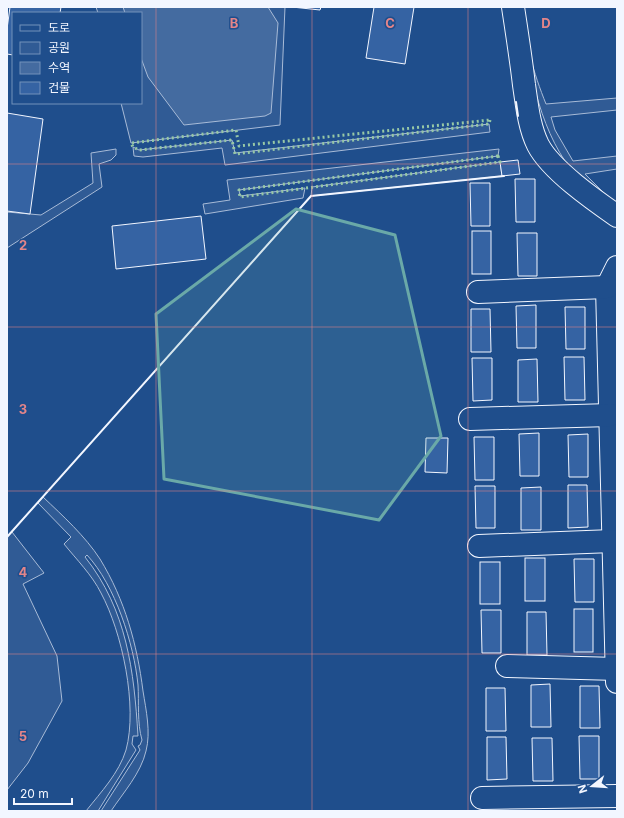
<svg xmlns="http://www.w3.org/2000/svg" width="624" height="818" font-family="Inter,'Noto Sans KR',sans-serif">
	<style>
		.green { fill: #305b95; stroke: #a8bbd7 }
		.water { fill: #446ba0; stroke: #a8bbd7 }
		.building { fill: #3563a3; stroke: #f2f6ff }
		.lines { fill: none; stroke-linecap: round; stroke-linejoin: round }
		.minor-casing { stroke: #f2f6ff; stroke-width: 24 }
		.minor { stroke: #1f4e8c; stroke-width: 22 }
		.hedge { stroke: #97c8a6; stroke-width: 3; stroke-dasharray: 2 3; stroke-linecap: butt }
		.wall { stroke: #f2f6ff; stroke-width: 2 }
		.marked { fill: #6aa9a8; fill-opacity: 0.2; stroke: #6aa9a8; stroke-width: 3; stroke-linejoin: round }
		.grid { fill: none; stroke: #e38589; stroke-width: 1; stroke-opacity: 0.55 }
		.grid-label { font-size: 13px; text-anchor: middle; font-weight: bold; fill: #e38589; stroke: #1f4e8c; stroke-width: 3; stroke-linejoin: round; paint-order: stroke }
	</style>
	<rect width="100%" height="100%" fill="#1f4e8c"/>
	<g class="green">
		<polygon points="96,7 285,7 280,125 131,143 121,103 141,103 141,13 98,13"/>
		<path d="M519,7H524C523,39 534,74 546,104L617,98V110L551,117L555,130L573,161L617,156V169L585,174L609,198C598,190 581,181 572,171C536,124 529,63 519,7Z"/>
		<polygon points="489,124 490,132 225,165 222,148 143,157 134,156 133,147 139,150 232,140 235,153"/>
		<polygon points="116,149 116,155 111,160 99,164 102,187 7,248 7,212 41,215 93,183 91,153"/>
		<polygon points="499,149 498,156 239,190 240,196 305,188 303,198 205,214 203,204 230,200 227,180"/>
		<polygon points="500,162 502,176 311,196 312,187"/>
		<path d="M43,497C63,516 85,536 100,559C125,600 137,644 143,691C146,710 151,732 146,751C141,773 123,793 111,811H101L140,750L138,746L140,745L142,740C137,723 139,702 138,685C134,644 115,585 87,555L85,557C127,610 134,671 138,736H133L132,744L136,750L98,811H86C101,792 119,773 126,750C138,706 122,632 101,593C92,575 77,560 64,544L71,537L38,503Z"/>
		<polygon points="12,532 44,573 23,584 57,656 62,701 28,763 7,790 7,537"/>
	</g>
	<polygon class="water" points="123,7 268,7 278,23 271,113 265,116 184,125 148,77 141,58 141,13 125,13"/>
	<g class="building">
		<polygon points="10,7 61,7 60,13 13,13 13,55 7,54 7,29"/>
		<polygon points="292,7 321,7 320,10"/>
		<polygon points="374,7 414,7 405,64 366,58"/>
		<polygon points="7,113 43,119 30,214 7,211"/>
		<polygon points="518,160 520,174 502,176 500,162"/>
		<polygon points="515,179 535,179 535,222 516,222"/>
		<polygon points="470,183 490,183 490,226 471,226"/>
		<polygon points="201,216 206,259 116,269 112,226"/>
		<rect x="472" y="231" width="19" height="43"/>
		<polygon points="517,233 537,233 537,276 518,276"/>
		<polygon points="536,305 536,348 517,348 516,306"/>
		<polygon points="565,307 585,307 585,349 566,349"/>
		<polygon points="471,309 490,309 491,352 471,352"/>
		<polygon points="564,357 584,357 585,400 565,400"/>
		<polygon points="472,358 492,358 492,400 473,401"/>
		<polygon points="537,359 538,402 518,402 518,360"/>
		<polygon points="539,433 539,476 520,476 519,434"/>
		<polygon points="588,434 588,477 569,477 568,435"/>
		<polygon points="474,437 494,437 494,480 475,480"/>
		<polygon points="426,438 448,438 447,473 425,472"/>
		<polygon points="568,485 587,485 588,527 568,528"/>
		<polygon points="475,486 495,486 495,528 476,528"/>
		<polygon points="541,487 541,530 521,530 521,488"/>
		<rect x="525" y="558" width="20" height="43"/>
		<polygon points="574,559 594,559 594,602 575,602"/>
		<rect x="480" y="562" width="20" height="42"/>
		<rect x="574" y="609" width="19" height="43"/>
		<polygon points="481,610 501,610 501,653 482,653"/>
		<polygon points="527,612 546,612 547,655 527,655"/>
		<polygon points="550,684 551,727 531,727 531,685"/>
		<polygon points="580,686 599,686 600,728 580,728"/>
		<polygon points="486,688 505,688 506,731 486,731"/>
		<polygon points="579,736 599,736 599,779 580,779"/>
		<polygon points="487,737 506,737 507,779 487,780"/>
		<polygon points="532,738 552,738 553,781 533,781"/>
	</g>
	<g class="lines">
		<defs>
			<g id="minor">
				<path d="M513,7C517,33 521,59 524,85C527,105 529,127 538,145C551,170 594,200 617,216"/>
				<polyline points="617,267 607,287 617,682"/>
				<polyline points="478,292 607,287"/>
				<polyline points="470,419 610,415"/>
				<polyline points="479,546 613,541"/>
				<polyline points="507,666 617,669"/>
				<polyline points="482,798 617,796"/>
			</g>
		</defs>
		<use href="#minor" class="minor-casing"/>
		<use href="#minor" class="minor"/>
		<g class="hedge">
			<polygon points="490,120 489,124 235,154 232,140 139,150 133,147 131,143 236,130 239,146"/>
			<polygon points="498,156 500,162 240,197 239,190"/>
		</g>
		<g class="wall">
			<polyline points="516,102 518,116"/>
			<polyline points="7,537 311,196 504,176"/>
		</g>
	</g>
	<path class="marked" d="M296,209L395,235L441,436L379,520L164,479L156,314Z"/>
	<path class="grid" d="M156,7V811M312,7V811M468,7V811M7,164H617M7,327H617M7,491H617M7,654H617"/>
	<g class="grid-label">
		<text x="234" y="28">B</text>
		<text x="390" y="28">C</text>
		<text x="546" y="28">D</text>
		<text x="23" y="250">2</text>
		<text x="23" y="414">3</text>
		<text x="23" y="577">4</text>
		<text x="23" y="741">5</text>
	</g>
	<rect width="624" height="818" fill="none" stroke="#f2f6ff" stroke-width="16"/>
	<rect x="12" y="12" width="130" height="92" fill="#1f4e8c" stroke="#7391ba"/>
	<rect x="20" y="25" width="20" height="6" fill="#1f4e8c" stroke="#7391ba"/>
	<text x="48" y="32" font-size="12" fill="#f2f6ff">도로</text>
	<rect x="20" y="42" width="20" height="12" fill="#305b95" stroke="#7391ba"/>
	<text x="48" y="52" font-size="12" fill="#f2f6ff">공원</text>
	<rect x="20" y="62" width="20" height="12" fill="#446ba0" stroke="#7391ba"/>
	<text x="48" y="72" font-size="12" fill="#f2f6ff">수역</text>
	<rect x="20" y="82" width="20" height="12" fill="#3563a3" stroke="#7391ba"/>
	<text x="48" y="92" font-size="12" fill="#f2f6ff">건물</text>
	<g transform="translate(592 786) rotate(253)" stroke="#1f4e8c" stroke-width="3" paint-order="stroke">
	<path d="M0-3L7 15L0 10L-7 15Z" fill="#f2f6ff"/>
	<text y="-6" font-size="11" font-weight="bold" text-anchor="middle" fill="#f2f6ff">N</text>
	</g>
	<path d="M14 798v6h58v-6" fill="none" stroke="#f2f6ff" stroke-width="2"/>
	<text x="20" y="798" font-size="12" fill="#f2f6ff" stroke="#1f4e8c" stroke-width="3" paint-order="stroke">20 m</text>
</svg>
